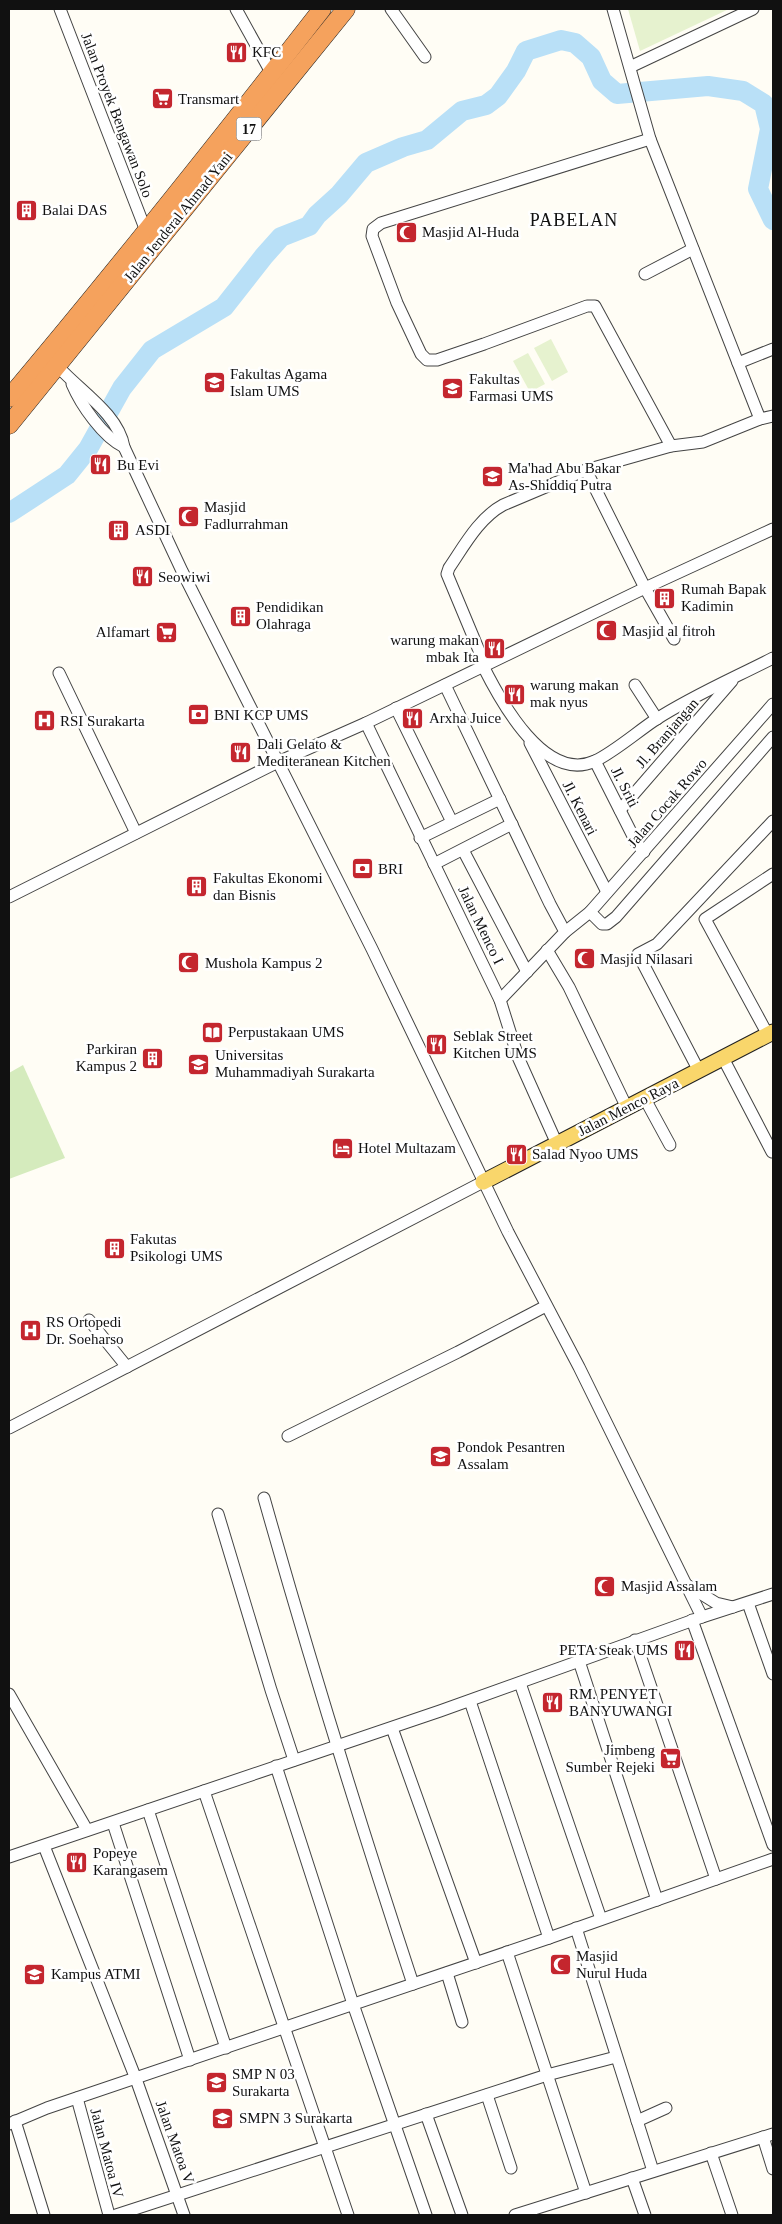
<svg xmlns="http://www.w3.org/2000/svg" width="782" height="2224" font-family="Georgia,serif">
	<style>
		.green { fill: #d5ebbd }
		.pitch { fill: #e6f2cf }
		.lines { fill: none; stroke-linecap: round; stroke-linejoin: round }
		.river { stroke: #b9e0f7; stroke-width: 20 }
		.minor-casing { stroke: #444; stroke-width: 13 }
		.major-casing { stroke: #222; stroke-width: 17 }
		.highway-casing { stroke: #222; stroke-width: 19 }
		.minor { stroke: #fff; stroke-width: 11 }
		.major { stroke: #f9d66b; stroke-width: 15 }
		.highway { stroke: #f5a25d; stroke-width: 18 }
		.labels { text-anchor: middle; stroke-width: 5; stroke-linejoin: round; paint-order: stroke }
		.shield { fill: #fff; stroke: #585858; stroke-width: 1 }
		.shield-label { font-size: 14px; font-weight: bold; fill: #111 }
		.poi-label { font-size: 15px; fill: #111; stroke: #fff; text-anchor: start }
		.street-label { font-size: 15px; fill: #111; stroke: #fff }
		.quarter-label { font-size: 18px; letter-spacing: 1px; fill: #111; stroke: #fff }
	</style>
	<rect width="100%" height="100%" fill="#fffdf5"/>
	<polygon class="green" points="23,1065 65,1158 9,1179 9,1073"/>
	<g class="pitch">
		<polygon points="628,9 729,9 640,51"/>
		<polygon points="551,339 568,372 552,381 534,348"/>
		<polygon points="528,353 545,384 530,392 513,361"/>
	</g>
	<g class="lines">
		<polyline class="river" points="9,513 67,475 88,449 122,388 152,350 224,307 264,256 281,237 309,226 317,215 339,195 366,163 403,147 427,140 462,111 486,105 498,96 516,71 526,51 561,40 575,43 591,57 602,81 617,94 708,86 743,91 764,104 770,129 758,189 773,220"/>
		<defs>
			<g id="minor">
				<polyline points="60,9 146,231"/>
				<polyline points="236,9 272,74"/>
				<polyline points="391,9 425,57"/>
				<polyline points="613,9 650,139 760,419"/>
				<polyline points="630,67 753,9"/>
				<polyline points="650,139 381,223 373,229 372,236 397,303 421,354 427,360 437,360 484,344 587,306 595,306 671,446"/>
				<polyline points="645,274 693,249"/>
				<polyline points="738,363 773,349"/>
				<path d="M72,384C81,405 103,437 124,447"/>
				<polyline points="586,470 645,588 674,639"/>
				<path d="M485,665L447,574L449,568C464,546 479,518 503,505L586,470L671,446L703,442L760,419L773,416"/>
				<path d="M483,666C500,700 545,784 595,761C614,752 637,732 655,720C692,696 734,678 773,658"/>
				<polyline points="59,673 136,833"/>
				<polyline points="445,685 550,904 565,932 500,1000"/>
				<polyline points="635,685 657,719"/>
				<polyline points="773,704 590,912 602,924 607,924 616,917 773,737"/>
				<polyline points="396,708 452,822"/>
				<polyline points="366,723 500,1000 518,1057 557,1144"/>
				<polyline points="530,743 607,892"/>
				<polyline points="595,761 636,842 644,852"/>
				<polyline points="620,810 732,681"/>
				<polyline points="420,838 500,799"/>
				<polyline points="463,850 527,972"/>
				<polyline points="434,864 512,824"/>
				<polyline points="9,897 278,762 366,723 645,588 773,529"/>
				<polyline points="565,932 590,912"/>
				<polyline points="547,950 569,987 627,1108"/>
				<polyline points="768,1035 705,919 773,874"/>
				<polyline points="723,1058 772,1152"/>
				<polyline points="699,1071 638,954 657,944 773,821"/>
				<polyline points="645,1099 670,1145"/>
				<polyline points="89,1320 127,1367"/>
				<polyline points="9,1428 483,1182"/>
				<polyline points="288,1436 458,1352 546,1306"/>
				<path d="M264,1498C310,1661 360,1823 413,1984"/>
				<polyline points="218,1514 271,1690 294,1760"/>
				<polyline points="687,1585 716,1603 733,1607"/>
				<polyline points="748,1603 773,1674"/>
				<polyline points="702,1617 773,1594"/>
				<polyline points="692,1620 773,1845"/>
				<polyline points="635,1640 716,1879"/>
				<polyline points="579,1661 657,1900"/>
				<polyline points="520,1683 601,1919"/>
				<polyline points="9,1694 87,1830"/>
				<polyline points="470,1701 549,1938"/>
				<polyline points="392,1728 476,1963"/>
				<polyline points="276,1766 353,2004 426,2215"/>
				<polyline points="204,1791 348,2215"/>
				<polyline points="148,1810 226,2048"/>
				<polyline points="113,1823 190,2060"/>
				<polyline points="44,1846 136,2079 184,2215"/>
				<path d="M9,1857L440,1711L702,1617L579,1367L508,1232L372,949L182,571L124,447C118,412 75,388 54,362"/>
				<polyline points="576,1928 653,2171"/>
				<polyline points="507,1952 586,2193"/>
				<polyline points="447,1973 462,2022"/>
				<polyline points="487,2095 511,2168"/>
				<polyline points="77,2098 109,2215"/>
				<polyline points="426,2114 462,2215"/>
				<polyline points="15,2121 44,2215"/>
				<polyline points="637,2121 666,2108"/>
				<polyline points="9,2124 47,2108 549,1938 773,1859"/>
				<polyline points="763,2137 773,2169"/>
				<polyline points="711,2153 732,2215"/>
				<polyline points="632,2178 645,2215"/>
				<polyline points="116,2215 547,2075 616,2057"/>
				<polyline points="515,2215 773,2134"/>
			</g>
			<polyline id="major" points="483,1182 773,1032"/>
			<g id="highway">
				<path d="M9,398C116,271 220,140 322,9"/>
				<polyline points="9,425 346,9"/>
			</g>
		</defs>
		<use href="#minor" class="minor-casing"/>
		<use href="#major" class="major-casing"/>
		<use href="#highway" class="highway-casing"/>
		<use href="#minor" class="minor"/>
		<use href="#major" class="major"/>
		<use href="#highway" class="highway"/>
	</g>
	<defs>
		<symbol id="restaurant-square" viewBox="-11 -11 22 22"><rect x="-9" y="-9" width="18" height="18" rx="4" fill="#c4262e" stroke="#fff"/><path d="M-5-6h1v4h1v-4h1v4h1v-4h1v5L-1.5 .5V6h-2V.5L-5-1ZM5-6V6H3V1.5H1.5Q1.5-4 5-6Z" fill="#fff"/></symbol>
		<symbol id="supermarket-square" viewBox="-11 -11 22 22"><rect x="-9" y="-9" width="18" height="18" rx="4" fill="#c4262e" stroke="#fff"/><path d="M-6-5.5h2.5l.6 2H6L4.5 2H-2.5L-4.4-4H-6ZM-1.5 3.2a1.3 1.3 0 1 0 .1 0ZM3 3.2a1.3 1.3 0 1 0 .1 0Z" fill="#fff"/></symbol>
		<symbol id="building-square" viewBox="-11 -11 22 22"><rect x="-9" y="-9" width="18" height="18" rx="4" fill="#c4262e" stroke="#fff"/><path d="M-4-6H4V6H1V3H-1V6H-4ZM-2.5-4.3h1.7v1.8h-1.7ZM.8-4.3h1.7v1.8H.8ZM-2.5-1h1.7V.8h-1.7ZM.8-1h1.7V.8H.8Z" fill="#fff"/></symbol>
		<symbol id="mosque-square" viewBox="-11 -11 22 22"><rect x="-9" y="-9" width="18" height="18" rx="4" fill="#c4262e" stroke="#fff"/><path d="M3.5-4.9A6 6 0 1 0 3.5 4.9A5 5 0 1 1 3.5-4.9Z" fill="#fff"/></symbol>
		<symbol id="university-square" viewBox="-11 -11 22 22"><rect x="-9" y="-9" width="18" height="18" rx="4" fill="#c4262e" stroke="#fff"/><path d="M0-5L7-2L0 1L-7-2ZM-4 1L0 2.5L4 1V4Q0 6-4 4Z" fill="#fff"/></symbol>
		<symbol id="bank-square" viewBox="-11 -11 22 22"><rect x="-9" y="-9" width="18" height="18" rx="4" fill="#c4262e" stroke="#fff"/><path d="M-6-4H6V4H-6ZM0-2.3a2.3 2.3 0 1 0 0 4.6a2.3 2.3 0 1 0 0-4.6Z" fill="#fff"/></symbol>
		<symbol id="hospital-square" viewBox="-11 -11 22 22"><rect x="-9" y="-9" width="18" height="18" rx="4" fill="#c4262e" stroke="#fff"/><path d="M-5-5h3v3.5h4V-5h3V5h-3V1.5h-4V5h-3Z" fill="#fff"/></symbol>
		<symbol id="library-square" viewBox="-11 -11 22 22"><rect x="-9" y="-9" width="18" height="18" rx="4" fill="#c4262e" stroke="#fff"/><path d="M-6-4Q-3-5.5-.7-3.5V5Q-3 3-6 4ZM6-4Q3-5.5 .7-3.5V5Q3 3 6 4Z" fill="#fff"/></symbol>
		<symbol id="hotel-square" viewBox="-11 -11 22 22"><rect x="-9" y="-9" width="18" height="18" rx="4" fill="#c4262e" stroke="#fff"/><path d="M-6-4.5h1.5V1H6V5H4.5V3h-9V5H-6ZM-4 0a1.8 1.8 0 1 1 3.6 0ZM.5 0V-2.5h3Q6-2.5 6 0Z" fill="#fff"/></symbol>
		<symbol id="school-square" viewBox="-11 -11 22 22"><rect x="-9" y="-9" width="18" height="18" rx="4" fill="#c4262e" stroke="#fff"/><path d="M0-5L7-2L0 1L-7-2ZM-4 1L0 2.5L4 1V4Q0 6-4 4Z" fill="#fff"/></symbol>
	</defs>
	<g fill-rule="evenodd">
		<use href="#restaurant-square" x="224" y="40" width="25" height="25"/>
		<use href="#supermarket-square" x="150" y="86" width="25" height="25"/>
		<use href="#building-square" x="14" y="198" width="25" height="25"/>
		<use href="#mosque-square" x="394" y="220" width="25" height="25"/>
		<use href="#university-square" x="202" y="370" width="25" height="25"/>
		<use href="#university-square" x="440" y="376" width="25" height="25"/>
		<use href="#restaurant-square" x="88" y="452" width="25" height="25"/>
		<use href="#university-square" x="480" y="464" width="25" height="25"/>
		<use href="#mosque-square" x="176" y="504" width="25" height="25"/>
		<use href="#building-square" x="106" y="518" width="25" height="25"/>
		<use href="#restaurant-square" x="130" y="564" width="25" height="25"/>
		<use href="#building-square" x="652" y="586" width="25" height="25"/>
		<use href="#building-square" x="228" y="604" width="25" height="25"/>
		<use href="#mosque-square" x="594" y="618" width="25" height="25"/>
		<use href="#supermarket-square" x="154" y="620" width="25" height="25"/>
		<use href="#restaurant-square" x="482" y="636" width="25" height="25"/>
		<use href="#restaurant-square" x="502" y="682" width="25" height="25"/>
		<use href="#bank-square" x="186" y="702" width="25" height="25"/>
		<use href="#restaurant-square" x="400" y="706" width="25" height="25"/>
		<use href="#hospital-square" x="32" y="708" width="25" height="25"/>
		<use href="#restaurant-square" x="228" y="740" width="25" height="25"/>
		<use href="#bank-square" x="350" y="856" width="25" height="25"/>
		<use href="#building-square" x="184" y="874" width="25" height="25"/>
		<use href="#mosque-square" x="572" y="946" width="25" height="25"/>
		<use href="#mosque-square" x="176" y="950" width="25" height="25"/>
		<use href="#library-square" x="200" y="1020" width="25" height="25"/>
		<use href="#restaurant-square" x="424" y="1032" width="25" height="25"/>
		<use href="#building-square" x="140" y="1046" width="25" height="25"/>
		<use href="#university-square" x="186" y="1052" width="25" height="25"/>
		<use href="#hotel-square" x="330" y="1136" width="25" height="25"/>
		<use href="#restaurant-square" x="504" y="1142" width="25" height="25"/>
		<use href="#building-square" x="102" y="1236" width="25" height="25"/>
		<use href="#hospital-square" x="18" y="1318" width="25" height="25"/>
		<use href="#school-square" x="428" y="1444" width="25" height="25"/>
		<use href="#mosque-square" x="592" y="1574" width="25" height="25"/>
		<use href="#restaurant-square" x="672" y="1638" width="25" height="25"/>
		<use href="#restaurant-square" x="540" y="1690" width="25" height="25"/>
		<use href="#supermarket-square" x="658" y="1746" width="25" height="25"/>
		<use href="#restaurant-square" x="64" y="1850" width="25" height="25"/>
		<use href="#mosque-square" x="548" y="1952" width="25" height="25"/>
		<use href="#university-square" x="22" y="1962" width="25" height="25"/>
		<use href="#school-square" x="204" y="2070" width="25" height="25"/>
		<use href="#school-square" x="210" y="2106" width="25" height="25"/>
	</g>
	<g class="labels">
		<rect class="shield" x="236.5" y="117.5" width="25" height="23" rx="4"/>
		<g class="shield-label">
			<text x="249" y="134">17</text>
		</g>
		<g class="poi-label">
			<text x="252" y="57">KFC</text>
			<text x="178" y="104">Transmart</text>
			<text x="42" y="215">Balai DAS</text>
			<text x="422" y="237">Masjid Al-Huda</text>
			<text x="230" y="379">Fakultas Agama<tspan x="230" dy="17">Islam UMS</tspan></text>
			<text x="469" y="384">Fakultas<tspan x="469" dy="17">Farmasi UMS</tspan></text>
			<text x="117" y="470">Bu Evi</text>
			<text x="508" y="473">Ma'had Abu Bakar<tspan x="508" dy="17">As-Shiddiq Putra</tspan></text>
			<text x="204" y="512">Masjid<tspan x="204" dy="17">Fadlurrahman</tspan></text>
			<text x="135" y="535">ASDI</text>
			<text x="158" y="582">Seowiwi</text>
			<text x="681" y="594">Rumah Bapak<tspan x="681" dy="17">Kadimin</tspan></text>
			<text x="256" y="612">Pendidikan<tspan x="256" dy="17">Olahraga</tspan></text>
			<text x="622" y="636">Masjid al fitroh</text>
			<text x="150" y="637" text-anchor="end">Alfamart</text>
			<text x="479" y="645" text-anchor="end">warung makan<tspan x="479" dy="17">mbak Ita</tspan></text>
			<text x="530" y="690">warung makan<tspan x="530" dy="17">mak nyus</tspan></text>
			<text x="214" y="720">BNI KCP UMS</text>
			<text x="429" y="723">Arxha Juice</text>
			<text x="60" y="726">RSI Surakarta</text>
			<text x="257" y="749">Dali Gelato &amp;<tspan x="257" dy="17">Mediteranean Kitchen</tspan></text>
			<text x="378" y="874">BRI</text>
			<text x="213" y="883">Fakultas Ekonomi<tspan x="213" dy="17">dan Bisnis</tspan></text>
			<text x="600" y="964">Masjid Nilasari</text>
			<text x="205" y="968">Mushola Kampus 2</text>
			<text x="228" y="1037">Perpustakaan UMS</text>
			<text x="453" y="1041">Seblak Street<tspan x="453" dy="17">Kitchen UMS</tspan></text>
			<text x="137" y="1054" text-anchor="end">Parkiran<tspan x="137" dy="17">Kampus 2</tspan></text>
			<text x="215" y="1060">Universitas<tspan x="215" dy="17">Muhammadiyah Surakarta</tspan></text>
			<text x="358" y="1153">Hotel Multazam</text>
			<text x="532" y="1159">Salad Nyoo UMS</text>
			<text x="130" y="1244">Fakutas<tspan x="130" dy="17">Psikologi UMS</tspan></text>
			<text x="46" y="1327">RS Ortopedi<tspan x="46" dy="17">Dr. Soeharso</tspan></text>
			<text x="457" y="1452">Pondok Pesantren<tspan x="457" dy="17">Assalam</tspan></text>
			<text x="621" y="1591">Masjid Assalam</text>
			<text x="668" y="1655" text-anchor="end">PETA Steak UMS</text>
			<text x="569" y="1699">RM. PENYET<tspan x="569" dy="17">BANYUWANGI</tspan></text>
			<text x="655" y="1755" text-anchor="end">Jimbeng<tspan x="655" dy="17">Sumber Rejeki</tspan></text>
			<text x="93" y="1858">Popeye<tspan x="93" dy="17">Karangasem</tspan></text>
			<text x="576" y="1961">Masjid<tspan x="576" dy="17">Nurul Huda</tspan></text>
			<text x="51" y="1979">Kampus ATMI</text>
			<text x="232" y="2079">SMP N 03<tspan x="232" dy="17">Surakarta</tspan></text>
			<text x="239" y="2123">SMPN 3 Surakarta</text>
		</g>
		<g class="street-label">
			<text transform="translate(117 115) rotate(69)" y="5">Jalan Proyek Bengawan Solo</text>
			<text transform="translate(178 217) rotate(-51)" y="5">Jalan Jenderal Ahmad Yani</text>
			<text transform="translate(667 733) rotate(-49)" y="5">Jl. Branjangan</text>
			<text transform="translate(625 787) rotate(63)" y="5">Jl. Sriti</text>
			<text transform="translate(667 803) rotate(-49)" y="5">Jalan Cocak Rowo</text>
			<text transform="translate(580 808) rotate(63)" y="5">Jl. Kenari</text>
			<text transform="translate(481 925) rotate(64)" y="5">Jalan Menco I</text>
			<text transform="translate(628 1107) rotate(-27)" y="5">Jalan Menco Raya</text>
			<text transform="translate(175 2142) rotate(70)" y="5">Jalan Matoa V</text>
			<text transform="translate(107 2153) rotate(75)" y="5">Jalan Matoa IV</text>
		</g>
		<g class="quarter-label">
			<text x="574" y="226">PABELAN</text>
		</g>
	</g>
	<rect width="782" height="2224" fill="none" stroke="#111111" stroke-width="20"/>
</svg>
